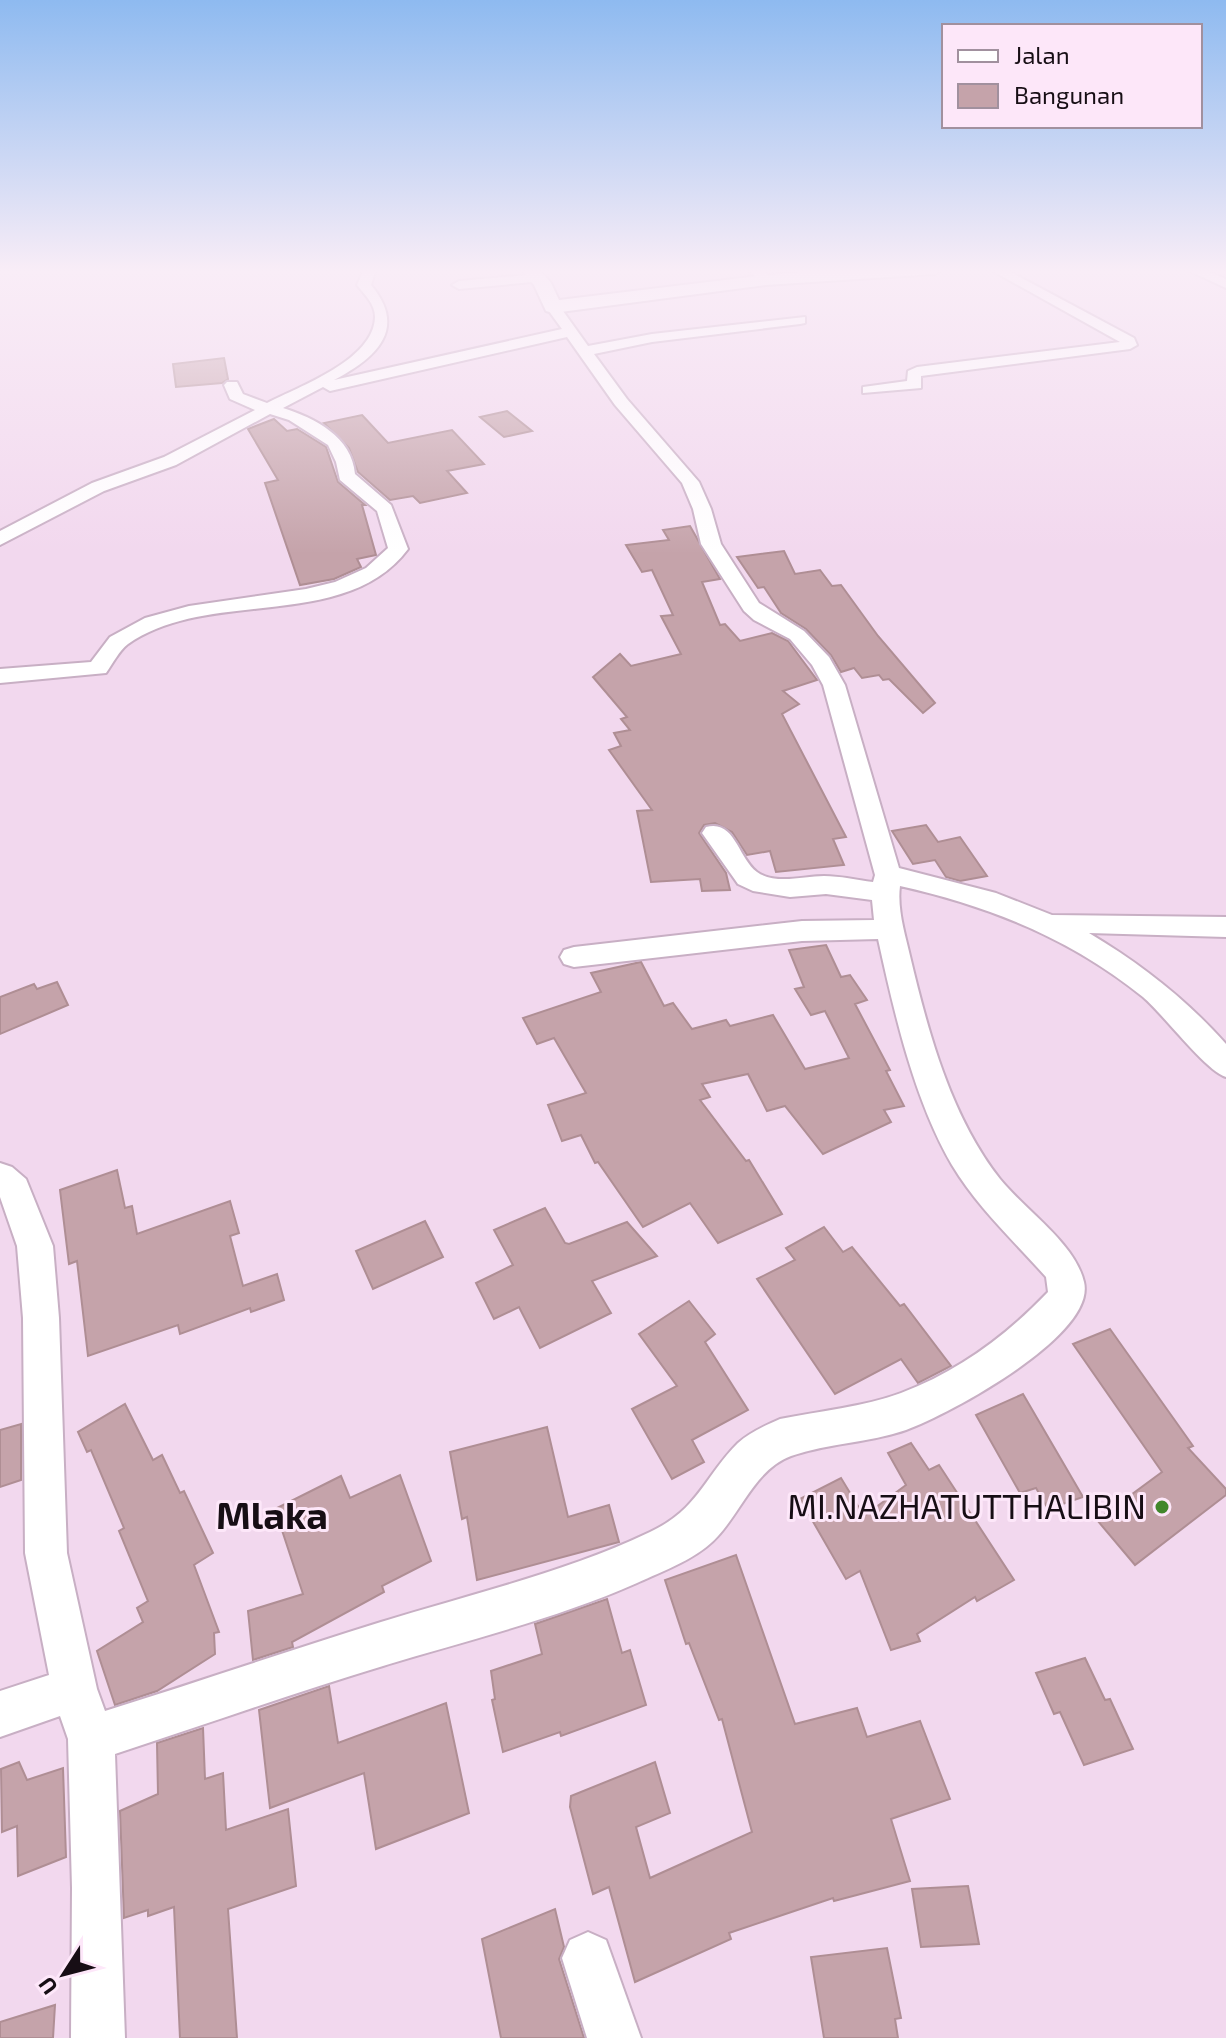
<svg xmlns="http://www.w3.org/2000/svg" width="1226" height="2038" font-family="'Exo 2',sans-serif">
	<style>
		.building { fill: #c5a3aa; stroke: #af8e94; stroke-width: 2 }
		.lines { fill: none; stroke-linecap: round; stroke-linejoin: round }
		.street-casing { stroke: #c8afc4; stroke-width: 4 }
		.secondary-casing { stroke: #c8afc4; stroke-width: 4 }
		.street { fill: #fff; fill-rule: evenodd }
		.secondary { fill: #fff; fill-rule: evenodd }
		.poi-dot { fill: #42872c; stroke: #fde7f9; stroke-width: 3 }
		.labels { text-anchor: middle; stroke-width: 6; stroke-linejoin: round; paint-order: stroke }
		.near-poi-label { font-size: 34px; fill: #170e15; stroke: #fde7f9; text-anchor: end }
		.near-quarter-label { font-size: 38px; font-weight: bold; fill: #170e15; stroke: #fde7f9 }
	</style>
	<rect width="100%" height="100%" fill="#f2d8ee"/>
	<g class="building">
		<polygon points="224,358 228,379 222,383 176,387 173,364"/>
		<polygon points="507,411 532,431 504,437 480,417"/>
		<polygon points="362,415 388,443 452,430 484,464 447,471 467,493 420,503 413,496 390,500 358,472 349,448 324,423"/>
		<polygon points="274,419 287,431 297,429 326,447 338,482 365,505 362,505 376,555 357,559 361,567 334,579 300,585 265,483 278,480 248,429"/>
		<polygon points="690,526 720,579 702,582 720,625 725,624 740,641 772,633 788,641 817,680 783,691 799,704 782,714 846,837 833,839 844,865 776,872 770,851 747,855 732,832 715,823 704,825 699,833 726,873 730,890 702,891 700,879 651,882 637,811 652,810 609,750 621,746 614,733 630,730 621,719 627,717 593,677 620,654 631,666 681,654 661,616 673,615 652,570 642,572 626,545 669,540 663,530"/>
		<polygon points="784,551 795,574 820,570 832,586 841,585 878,636 935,703 923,713 889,679 883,680 879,675 862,678 854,668 841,672 831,655 806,629 781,613 764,587 758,588 737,557"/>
		<polygon points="926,825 938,842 960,837 987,876 960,881 946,877 935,860 913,864 892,831"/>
		<polygon points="826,945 841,977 850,975 867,1000 855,1004 890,1070 886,1071 904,1106 884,1110 891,1122 823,1154 785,1106 767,1111 748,1074 702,1084 710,1097 700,1100 746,1161 749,1160 782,1214 718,1243 690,1203 643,1227 598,1162 595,1163 581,1135 562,1141 548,1105 586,1093 554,1038 537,1044 523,1018 601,992 591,973 641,962 664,1006 673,1003 692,1029 726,1020 730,1026 773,1015 805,1069 849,1058 825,1011 811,1015 795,989 804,987 789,950"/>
		<polygon points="57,982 68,1005 0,1034 0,997 34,984 37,989"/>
		<polygon points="117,1170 125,1208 132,1206 137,1234 230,1201 239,1233 230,1236 243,1286 277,1274 284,1300 251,1312 250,1308 180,1334 178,1325 88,1356 77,1261 69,1264 60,1190"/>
		<polygon points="545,1208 565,1243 569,1244 627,1222 657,1256 592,1281 611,1313 540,1348 519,1307 494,1319 476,1283 513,1265 494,1230"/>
		<polygon points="425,1221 443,1257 373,1289 356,1251"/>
		<polygon points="824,1227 843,1252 852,1247 900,1306 904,1304 951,1366 918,1383 901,1359 835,1394 757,1279 795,1260 786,1248"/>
		<polygon points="689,1301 715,1334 705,1342 748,1410 692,1440 704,1462 672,1479 632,1409 677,1386 639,1334"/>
		<polygon points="1110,1329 1193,1446 1188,1448 1226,1489 1226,1495 1135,1565 1097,1520 1162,1472 1073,1344"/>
		<polygon points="1023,1394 1083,1497 1048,1509 1036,1488 1020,1493 976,1415"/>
		<polygon points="125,1404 153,1460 162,1455 180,1493 184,1491 213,1553 194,1565 219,1632 214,1633 215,1654 157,1691 115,1705 97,1651 143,1622 137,1608 148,1601 119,1531 124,1528 91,1450 87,1452 78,1432"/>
		<polygon points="21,1424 21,1480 0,1487 0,1430"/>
		<polygon points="547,1427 568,1517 609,1505 619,1542 477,1580 467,1517 462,1519 450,1452"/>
		<polygon points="911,1443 929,1470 939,1465 1014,1580 977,1601 975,1597 917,1634 920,1641 891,1650 860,1571 846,1579 800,1499 841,1478 864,1516 906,1485 888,1453"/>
		<polygon points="400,1475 431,1561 382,1586 384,1592 292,1642 293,1647 253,1660 248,1611 303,1594 275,1509 341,1476 350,1498"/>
		<polygon points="736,1555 795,1724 857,1708 867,1737 920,1721 950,1799 891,1819 910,1881 834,1901 833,1898 729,1933 731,1939 635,1982 609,1887 593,1894 570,1807 571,1796 655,1762 670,1813 636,1827 650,1878 752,1832 722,1719 719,1720 689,1643 686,1644 665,1580"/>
		<polygon points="607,1599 622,1653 630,1650 646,1705 561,1736 560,1732 503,1752 492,1700 495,1699 491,1671 542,1654 535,1624"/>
		<polygon points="1085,1658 1105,1700 1110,1699 1133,1749 1084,1765 1060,1712 1054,1714 1036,1673"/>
		<polygon points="329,1686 338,1743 446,1703 469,1813 376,1849 364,1773 270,1808 259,1710"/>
		<polygon points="203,1728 205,1779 223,1773 226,1830 288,1809 296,1886 228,1909 237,2038 180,2038 174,1907 148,1916 148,1910 124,1918 120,1811 158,1794 157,1743"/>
		<polygon points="19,1762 27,1780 63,1768 66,1857 18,1876 17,1826 2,1832 1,1769"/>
		<polygon points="968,1886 979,1944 921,1947 912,1889"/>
		<polygon points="555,1909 564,1947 559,1959 584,2038 501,2038 482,1939"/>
		<polygon points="887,1948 901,2018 895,2019 898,2038 824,2038 811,1957"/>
		<polygon points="55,2005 53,2038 0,2038 0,2022"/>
	</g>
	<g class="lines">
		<defs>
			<g id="street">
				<path d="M364,269H376L371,285C408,329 376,358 334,380L562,329L546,307L553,303L558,304L588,346L652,334L805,317V323L800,324L652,342L594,354L627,399L699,482L711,509L721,544L759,603L804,631L829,657L845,685L899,868L996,893L1052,915L1226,917V937L1089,933C1141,964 1186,999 1226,1044V1077C1206,1071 1164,1015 1143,997C1071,939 990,906 900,886C897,909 905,934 910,956C928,1032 951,1117 1000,1179C1025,1210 1075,1243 1084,1282C1097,1335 948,1415 906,1430C869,1443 828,1443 791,1456C757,1468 741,1511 718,1536C699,1558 663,1571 637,1583C556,1619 468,1640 383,1666C293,1693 204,1725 115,1754L125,2038H71L72,1888L68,1739L60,1716L0,1737V1691L49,1675L25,1553L23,1318L17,1246L0,1197V1163L12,1167L26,1179L53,1246L59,1318L67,1553L97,1689L105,1711C197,1682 288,1651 381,1622C471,1594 564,1573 650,1532C699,1509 704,1477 738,1443C749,1433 766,1425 780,1419C819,1411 864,1407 901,1393C959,1371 1006,1336 1048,1292L1046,1277C1014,1241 977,1207 952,1165C914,1100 894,1012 878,939L802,941L574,967L564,964L560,957L564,950L574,947L802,921L874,920L872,900L826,894L790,897L753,891L738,884L702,833L706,827C735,819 738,858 757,872C775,885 804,876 824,876C840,876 857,880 873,882L875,875L823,685L812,665L790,639L754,620L744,611L701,544L693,509L682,483L615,405L567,337L330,391L323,387L283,408C315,418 352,437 355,474L391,505L408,549C345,633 209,587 128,644C119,651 113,663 106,673L0,683V669L91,662L110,637L145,618L189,606L306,589L335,582L366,568L388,548L377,511L340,480L336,462L328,445L289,420L270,414L176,465L104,491L0,545V531L92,483L164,457L255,410L230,399L224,385L227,382H237L243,394L267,403C300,386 374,360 375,317C375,304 365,295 357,285Z"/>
				<polygon points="747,269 761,269 773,280 761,283"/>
				<polygon points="989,269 1005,269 1134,338 1137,345 1130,349 921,376 921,388 863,393 863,387 907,381 908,371 917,367 1120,342"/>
				<polygon points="1185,269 1202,269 1226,279 1226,288"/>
				<polygon points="538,274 544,278 543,281 459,289 452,285 459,281"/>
				<polygon points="588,1932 606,1940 641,2038 587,2038 562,1958 570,1940"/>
			</g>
			<polygon id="secondary" points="520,269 539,269 551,283 559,300 766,275 852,269 944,269 935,274 766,285 553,313 546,311 534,285"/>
		</defs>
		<use href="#street" class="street-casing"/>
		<use href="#secondary" class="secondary-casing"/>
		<use href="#street" class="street"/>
		<use href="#secondary" class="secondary"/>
	</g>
	<linearGradient id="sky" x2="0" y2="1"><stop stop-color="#8ebaf0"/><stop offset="0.49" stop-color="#f9edf7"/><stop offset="1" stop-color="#f9edf7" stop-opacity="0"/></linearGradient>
	<rect width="1226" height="554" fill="url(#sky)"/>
	<circle class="poi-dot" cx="1162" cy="1507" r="8"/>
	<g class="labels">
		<g class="near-poi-label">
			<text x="1146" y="1519">MI.NAZHATUTTHALIBIN</text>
		</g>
		<g class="near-quarter-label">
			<text x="272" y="1529">Mlaka</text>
		</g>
	</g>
	<rect x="942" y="24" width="260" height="104" fill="#fde7f9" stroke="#a1909e" stroke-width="2"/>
	<rect x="958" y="50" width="40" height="12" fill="#ffffff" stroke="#a1909e" stroke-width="2"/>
	<text x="1014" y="64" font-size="24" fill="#170e15">Jalan</text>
	<rect x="958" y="84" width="40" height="24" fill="#c5a3aa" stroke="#a1909e" stroke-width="2"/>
	<text x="1014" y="104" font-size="24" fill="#170e15">Bangunan</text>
	<g transform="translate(64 1974) rotate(234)" stroke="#fde7f9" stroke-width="6" paint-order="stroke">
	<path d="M0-6L14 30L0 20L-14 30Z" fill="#170e15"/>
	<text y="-12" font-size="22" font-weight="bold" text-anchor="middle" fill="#170e15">U</text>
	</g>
</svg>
